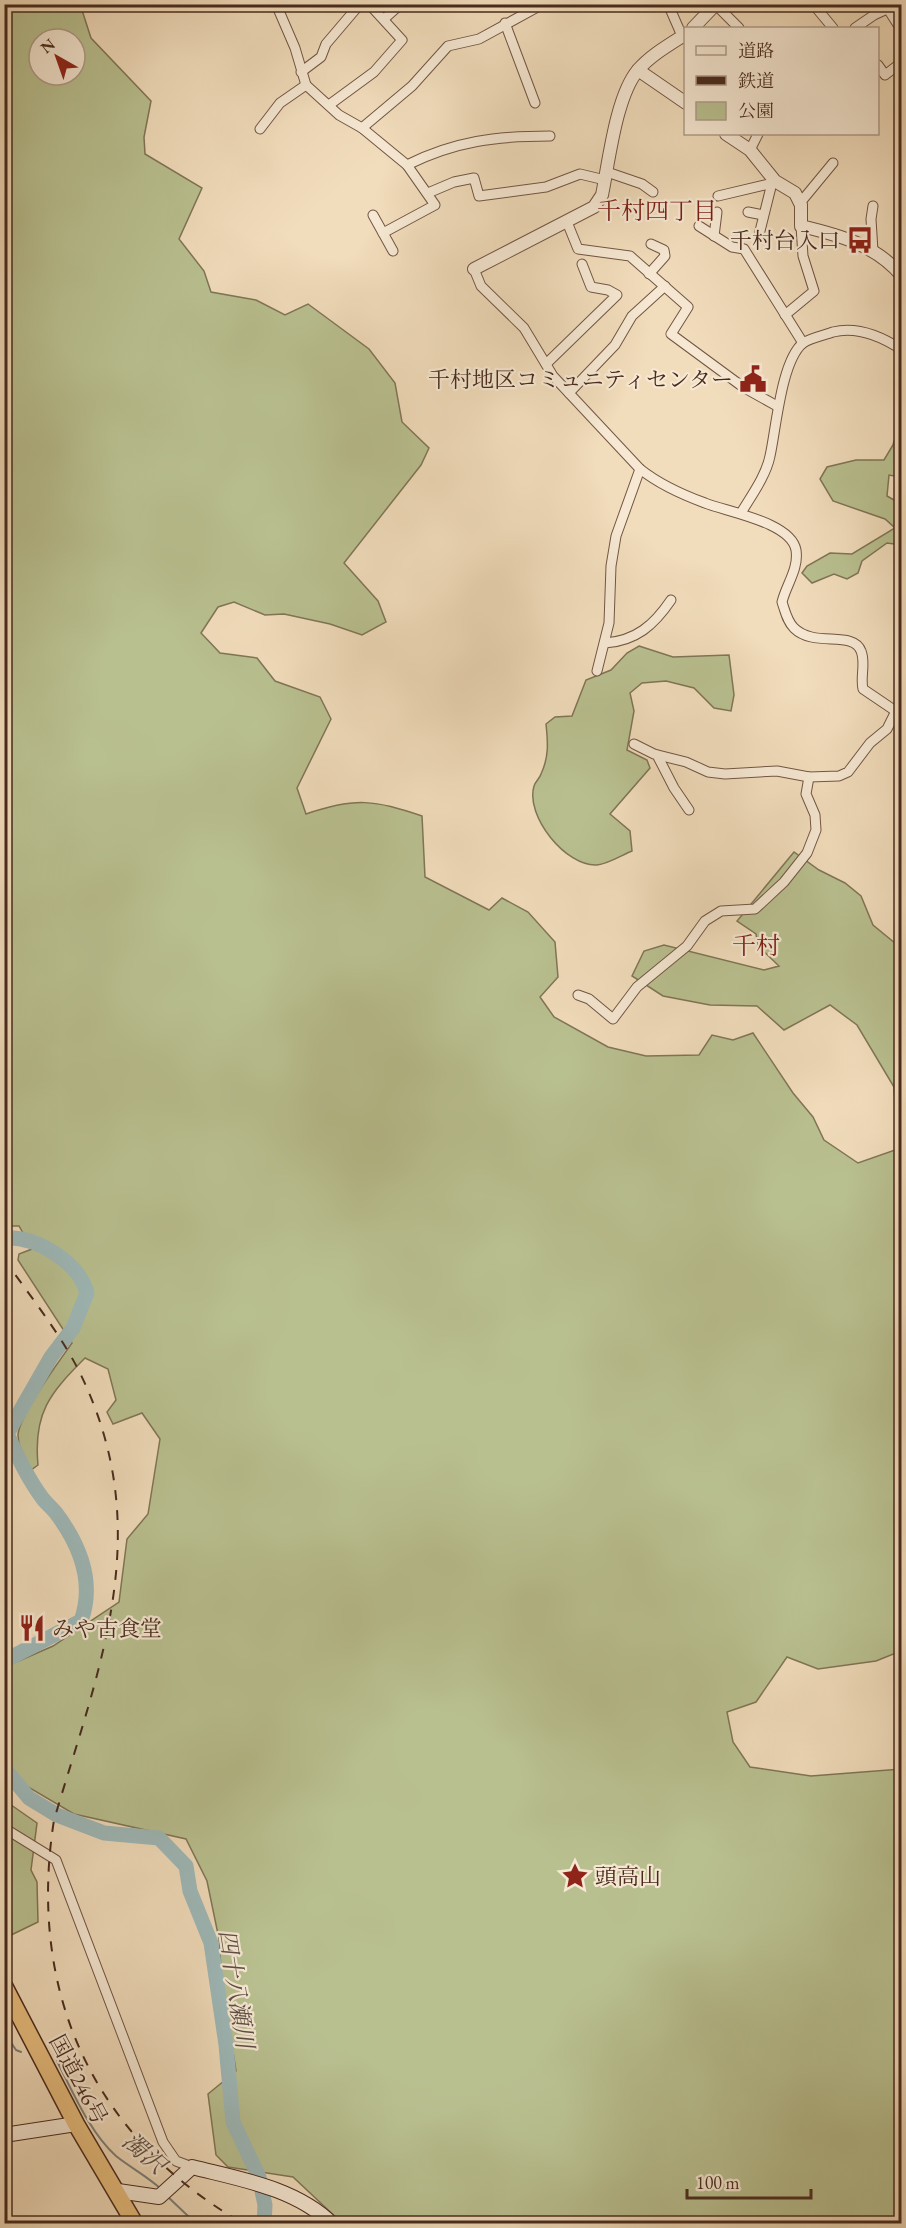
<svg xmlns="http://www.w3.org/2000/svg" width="906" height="2228" font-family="'EB Garamond','Noto Serif JP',serif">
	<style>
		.green { fill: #b9c090; stroke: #807556; stroke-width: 1.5; fill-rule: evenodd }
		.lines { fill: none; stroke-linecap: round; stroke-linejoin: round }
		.stream { stroke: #7c807b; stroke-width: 2 }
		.river { stroke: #9eb9b9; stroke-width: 15 }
		.minor-casing { stroke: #725644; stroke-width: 11 }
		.tertiary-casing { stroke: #725644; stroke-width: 14 }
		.secondary-casing { stroke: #482a1d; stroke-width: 16 }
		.trunk-casing { stroke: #482a1d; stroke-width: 19 }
		.minor { stroke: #f6e8d3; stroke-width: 9 }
		.tertiary { stroke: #f6e8d3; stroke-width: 12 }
		.secondary { stroke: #f6e8d3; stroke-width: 14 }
		.trunk { stroke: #e8be7e; stroke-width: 16 }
		.rail { stroke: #482a1d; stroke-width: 2; stroke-dasharray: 10 10; stroke-linecap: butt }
		.labels { text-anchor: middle; stroke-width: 4.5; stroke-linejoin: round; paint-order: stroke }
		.poi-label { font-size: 22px; fill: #482a1d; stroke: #f6e8d3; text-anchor: end }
		.street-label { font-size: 22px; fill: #482a1d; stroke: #f6e8d3 }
		.neighbourhood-label { font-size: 24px; fill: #7a1f14; stroke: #f6e8d3 }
		.water-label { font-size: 24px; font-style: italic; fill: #5e4e44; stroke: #f6e8d3 }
	</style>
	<rect width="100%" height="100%" fill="#f1dcbb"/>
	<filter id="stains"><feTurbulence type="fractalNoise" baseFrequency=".00333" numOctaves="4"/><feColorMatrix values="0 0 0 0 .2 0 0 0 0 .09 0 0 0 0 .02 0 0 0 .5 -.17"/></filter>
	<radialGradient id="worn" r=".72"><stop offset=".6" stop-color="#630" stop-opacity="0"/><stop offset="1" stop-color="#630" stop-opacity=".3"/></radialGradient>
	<g class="green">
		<path d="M80,4L91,38L151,101L144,137L145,154L202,188L179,239L204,271L211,292L256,300L285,315L308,304L369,349L395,383L402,422L429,448L421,465L344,563L378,601L386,622L362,635L330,624L284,614L265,615L234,602L218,607L201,633L220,653L257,658L275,681L320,697L331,719L297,788L306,814C356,797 374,800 422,816L425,877L489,910L502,898L528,912L555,942L558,977L540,997L554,1017L608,1047L646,1056L699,1055L712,1035L733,1040L753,1033L793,1093L813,1117L824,1140L858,1163L898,1149L894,1087L857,1025L830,1005L784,1030L757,1006L710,1005L663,996L632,976L644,951L664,945L764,970L779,966L758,946L756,934L737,921L794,852L819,870L845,883L861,896L873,925L901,948V1651L876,1661L818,1669L787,1657L756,1702L727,1712L733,1742L750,1767L811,1776L901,1769V2223H342L293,2177L228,2167L216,2155L208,2094L236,2071L222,1982L219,1939L207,1881L186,1839L74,1814L28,1787L5,1762V1667L53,1646L119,1602L127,1539L148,1514L160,1439L142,1413L113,1424L107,1412L116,1400L108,1369L85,1358C50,1393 33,1413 38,1465L31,1470C26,1459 18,1448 18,1435C19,1415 60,1360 72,1343L18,1260L19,1254L32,1249L19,1226H5V5ZM39,39H75V75H39Z"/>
		<polygon points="901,416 901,477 889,475 887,496 901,504 901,545 887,543 862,561 858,573 847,579 834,574 812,583 802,573 807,566 830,553 852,554 895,528 885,519 833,501 820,479 827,467 856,460 884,460 893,445"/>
		<path d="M639,646L673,657L729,655L734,695L731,711L714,708L694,688L666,681L642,683L630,693L634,711L627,750L647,760L650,768L610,814L630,831L632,851C622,855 608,864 597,865C566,867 525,816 534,786C535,782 540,778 541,774C549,757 548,743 546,724L555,717L572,716L586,680L611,670L627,653Z"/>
		<polygon points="4,1800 37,1823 31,1870 37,1882 38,1922 5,1938"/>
	</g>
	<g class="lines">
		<g class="stream">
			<polyline points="4,2032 16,2050 21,2052"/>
			<path d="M57,2061C73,2092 90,2133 116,2156C131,2168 147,2176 161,2189"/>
			<polyline points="167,2196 189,2217 206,2224"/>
		</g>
		<g class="river">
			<path d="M4,1238C36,1236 79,1262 87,1293L73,1328L51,1357L7,1434C18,1457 28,1479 43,1499C47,1504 52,1508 56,1513C80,1545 95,1582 81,1621L4,1661"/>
			<polyline points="4,1768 29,1798 57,1815 104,1833 159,1838 186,1866 190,1891 211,1943 226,2045 233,2122 259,2177 265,2205 264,2224"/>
		</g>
		<defs>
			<g id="minor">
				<polyline points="276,4 295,48 306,85 339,115 362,128 407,165 435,205 383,233"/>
				<polyline points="668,4 682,36"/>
				<polyline points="813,4 833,28"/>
				<polyline points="716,5 739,28"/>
				<polyline points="888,9 902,31"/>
				<polyline points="384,19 401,4"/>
				<polyline points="505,23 535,103"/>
				<polyline points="855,28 874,15 898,4"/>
				<polyline points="878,65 885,75 902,62"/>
				<polyline points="301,72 321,57 326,44 360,4"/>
				<polyline points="329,105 374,72 402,40 369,4"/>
				<polyline points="362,128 412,86 448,46 479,39 543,4"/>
				<polyline points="260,129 280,103 306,85"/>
				<polyline points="750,150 758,134"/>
				<path d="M407,165C455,141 497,136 550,136"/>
				<polyline points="607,172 642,184 653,192"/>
				<polyline points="428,193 454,182 474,178 479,196 546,187 580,174 605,180"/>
				<polyline points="718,196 769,184"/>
				<polyline points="800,203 833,163"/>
				<polyline points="748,212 763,215"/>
				<polyline points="373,215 393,251"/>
				<polyline points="567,222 578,249 630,256 688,307 671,334 743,387 777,406"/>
				<polyline points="699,226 732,247 744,249 803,343"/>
				<polyline points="759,235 773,179"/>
				<polyline points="714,236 717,212"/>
				<polyline points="873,251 871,219 873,206"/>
				<path d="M474,269L481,286L524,328L553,376L640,469C659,484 683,495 705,503C727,512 791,522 796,550C799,569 786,585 782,602C785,611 787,621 794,628C814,648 853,630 861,651C866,663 860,677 863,689L894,710"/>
				<polyline points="649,274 665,256 664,250 651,244"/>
				<polyline points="785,315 814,291 803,256 801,226"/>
				<polyline points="546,364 617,295 608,290 591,287 582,264"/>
				<polyline points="569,393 615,345 632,316 665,286"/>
				<path d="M741,513C751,496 766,476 770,456C776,430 781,361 803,343C810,338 825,335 833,332C858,326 881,336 902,350"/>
				<path d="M605,643C636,641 654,625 671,600"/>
				<polyline points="597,671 609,623 611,566 616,536 640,469"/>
				<polyline points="634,744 654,754 686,762 708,772 725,774 777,771 809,777 839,776 848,772 870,743 887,729 902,699"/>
				<polyline points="657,755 674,788 689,810"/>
				<polyline points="578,995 589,999 613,1019 637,987 687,946 705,921 721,911 755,909 784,882 807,853 816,830 815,815 806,794 809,777"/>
				<polyline points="4,1828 56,1860 163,2142 176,2161 192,2167"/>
			</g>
			<g id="tertiary">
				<polyline points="693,28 716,4"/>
				<polyline points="638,70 686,103"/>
				<path d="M726,134L750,150L775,181L795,193L801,205V226C839,235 876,245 902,276"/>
				<path d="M474,269L594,207L602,195C609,161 616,96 638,70C651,55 669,45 686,34"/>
			</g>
			<g id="secondary">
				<polyline points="4,2135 76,2124"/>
				<path d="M118,2191L159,2197L192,2167C239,2179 296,2188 332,2224"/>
			</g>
			<polyline id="trunk" points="4,1986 76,2124 135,2224"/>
		</defs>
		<use href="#minor" class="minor-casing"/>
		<use href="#tertiary" class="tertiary-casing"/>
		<use href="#secondary" class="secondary-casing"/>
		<use href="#trunk" class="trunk-casing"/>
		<use href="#minor" class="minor"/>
		<use href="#tertiary" class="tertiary"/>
		<use href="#secondary" class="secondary"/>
		<use href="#trunk" class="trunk"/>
		<path class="rail" d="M4,1259C30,1296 60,1333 80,1373C157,1531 100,1664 54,1820C27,1991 92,2137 244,2224"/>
	</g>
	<defs>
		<symbol id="bus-bare" viewBox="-9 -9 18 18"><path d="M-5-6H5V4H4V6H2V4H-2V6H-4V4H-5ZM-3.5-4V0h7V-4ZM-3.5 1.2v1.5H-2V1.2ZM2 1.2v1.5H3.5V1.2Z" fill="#8f2418" stroke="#f6e8d3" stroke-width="2.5" paint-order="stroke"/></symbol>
		<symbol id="civic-bare" viewBox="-9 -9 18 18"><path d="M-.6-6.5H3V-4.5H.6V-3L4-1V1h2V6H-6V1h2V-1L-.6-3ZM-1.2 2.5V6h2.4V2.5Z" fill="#8f2418" stroke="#f6e8d3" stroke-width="2.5" paint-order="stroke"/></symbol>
		<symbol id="restaurant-bare" viewBox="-9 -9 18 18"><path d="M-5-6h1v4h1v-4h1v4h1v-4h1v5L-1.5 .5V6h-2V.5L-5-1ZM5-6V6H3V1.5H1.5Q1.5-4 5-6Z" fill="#8f2418" stroke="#f6e8d3" stroke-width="2.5" paint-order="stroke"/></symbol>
		<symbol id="sight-bare" viewBox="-9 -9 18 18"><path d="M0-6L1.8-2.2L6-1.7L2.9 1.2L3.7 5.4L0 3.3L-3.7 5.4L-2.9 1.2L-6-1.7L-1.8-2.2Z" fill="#8f2418" stroke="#f6e8d3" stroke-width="2.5" paint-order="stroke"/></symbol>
	</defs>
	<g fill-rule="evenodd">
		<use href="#bus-bare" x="841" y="221" width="38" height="38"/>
		<use href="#civic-bare" x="734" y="360" width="38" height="38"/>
		<use href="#restaurant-bare" x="13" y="1609" width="38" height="38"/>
		<use href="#sight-bare" x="556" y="1857" width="38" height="38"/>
	</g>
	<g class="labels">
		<g class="poi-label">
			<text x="840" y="248">千村台入口</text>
			<text x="733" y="387">千村地区コミュニティセンター</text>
			<text x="52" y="1636" text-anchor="start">みや古食堂</text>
			<text x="595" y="1884" text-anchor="start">頭高山</text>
		</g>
		<g class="street-label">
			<text transform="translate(79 2079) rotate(62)" y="8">国道246号</text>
		</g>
		<g class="neighbourhood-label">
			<text x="657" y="219">千村四丁目</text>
			<text x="756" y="954">千村</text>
		</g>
		<g class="water-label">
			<text transform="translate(236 1989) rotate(81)" y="8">四十八瀬川</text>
			<text transform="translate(144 2153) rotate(41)" y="8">濁沢</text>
		</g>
	</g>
	<rect width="906" height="2228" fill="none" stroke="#f1dcbb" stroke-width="24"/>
	<rect x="6" y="6" width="894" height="2216" fill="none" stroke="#482a1d" stroke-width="3"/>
	<rect x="12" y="12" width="882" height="2204" fill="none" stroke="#482a1d" stroke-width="1.5"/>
	<rect x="684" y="27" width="195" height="108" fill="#f6e8d3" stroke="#b09c8a" stroke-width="1.5"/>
	<rect x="696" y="46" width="30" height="9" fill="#f6e8d3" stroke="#b09c8a" stroke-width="1.5"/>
	<text x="738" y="57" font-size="18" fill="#482a1d">道路</text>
	<rect x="696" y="76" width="30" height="9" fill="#482a1d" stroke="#b09c8a" stroke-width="1.5"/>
	<text x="738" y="87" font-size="18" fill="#482a1d">鉄道</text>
	<rect x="696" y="102" width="30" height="18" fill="#b9c090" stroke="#b09c8a" stroke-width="1.5"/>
	<text x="738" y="117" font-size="18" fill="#482a1d">公園</text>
	<g transform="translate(57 57) rotate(320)"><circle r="28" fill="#f6e8d3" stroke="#b09c8a" stroke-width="1.5"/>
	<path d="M0-4.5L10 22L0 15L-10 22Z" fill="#8f2418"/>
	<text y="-9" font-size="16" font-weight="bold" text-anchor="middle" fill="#482a1d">N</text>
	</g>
	<path d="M687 2189v9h124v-9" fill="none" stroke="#482a1d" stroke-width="3"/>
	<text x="696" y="2189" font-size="18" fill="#482a1d" stroke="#f6e8d3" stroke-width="4.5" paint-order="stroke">100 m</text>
	<rect width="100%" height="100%" filter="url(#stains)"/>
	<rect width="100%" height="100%" fill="url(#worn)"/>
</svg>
